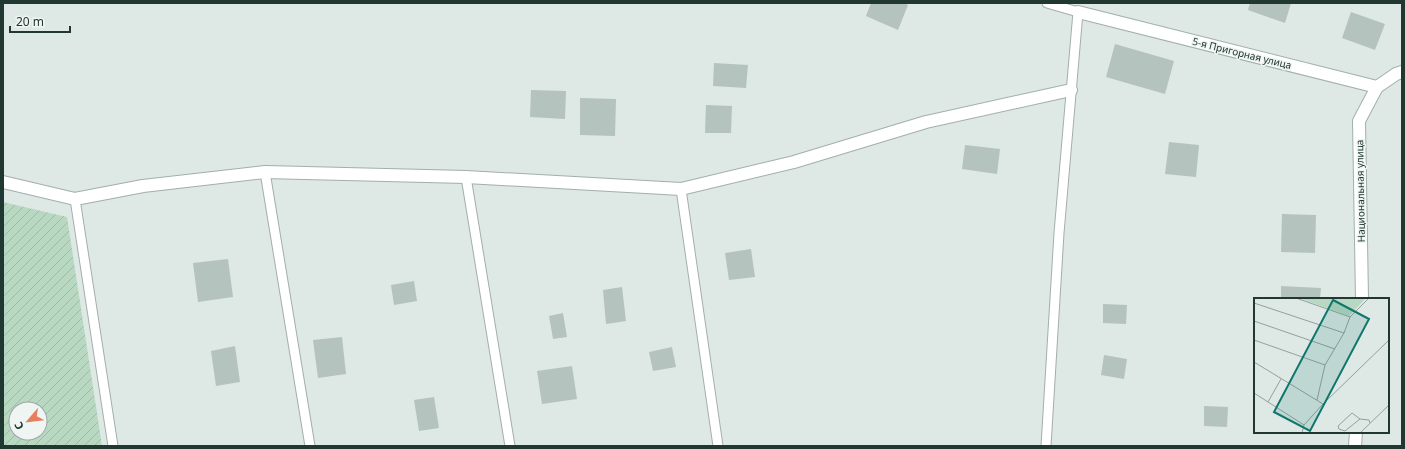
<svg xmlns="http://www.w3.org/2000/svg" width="1405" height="449" font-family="'Noto Sans',sans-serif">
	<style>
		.garden { fill: url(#garden-furrows); fill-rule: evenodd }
		.building { fill: #b4c3bd }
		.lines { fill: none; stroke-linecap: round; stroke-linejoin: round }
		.service-casing { stroke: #a2afab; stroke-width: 11 }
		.minor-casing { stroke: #a2afab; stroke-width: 14 }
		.service { stroke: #fff; stroke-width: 9 }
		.minor { stroke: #fff; stroke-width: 12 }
		.labels { text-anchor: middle; stroke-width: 3; stroke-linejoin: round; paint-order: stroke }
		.street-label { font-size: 10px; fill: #213731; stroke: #eef5f2 }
		.inset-road { fill: none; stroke: #92a19c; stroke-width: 1 }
		.view { fill: #0f766e; fill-opacity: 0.15; stroke: #0f766e; stroke-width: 2 }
		.inset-edge { fill: none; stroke: #213731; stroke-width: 2 }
	</style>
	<defs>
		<pattern id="garden-furrows" width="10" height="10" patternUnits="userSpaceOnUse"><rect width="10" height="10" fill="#b8d8c1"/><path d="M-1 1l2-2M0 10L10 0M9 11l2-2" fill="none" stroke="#9ebaa6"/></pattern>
	</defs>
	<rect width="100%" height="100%" fill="#dee8e4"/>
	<path class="garden" d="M3,202L67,217L102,446H3ZM16,409H40V433H16Z"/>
	<g class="building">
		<polygon points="871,3 904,3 908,5 898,30 866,16"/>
		<polygon points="1250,3 1291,3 1285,23 1248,10"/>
		<polygon points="1351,12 1385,24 1375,50 1342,38"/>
		<polygon points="1115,44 1174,61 1165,94 1106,77"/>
		<polygon points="714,63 748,65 746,88 713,86"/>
		<polygon points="531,90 566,91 565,119 530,117"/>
		<polygon points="580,98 616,99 615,136 580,135"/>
		<polygon points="706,105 732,106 731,133 705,133"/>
		<polygon points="1169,142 1199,145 1196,177 1165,174"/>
		<polygon points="965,145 1000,149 997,174 962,169"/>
		<polygon points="1282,214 1316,215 1315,253 1281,252"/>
		<polygon points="751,249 755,277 729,280 725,253"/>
		<polygon points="228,259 233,297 198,302 193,263"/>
		<polygon points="414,281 417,301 394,305 391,285"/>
		<polygon points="1281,286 1321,288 1320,299 1281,299"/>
		<polygon points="622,287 626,321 606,324 603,290"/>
		<polygon points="1103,304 1127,305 1126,324 1103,323"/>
		<polygon points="563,313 567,337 553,339 549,316"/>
		<polygon points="342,337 346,374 318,378 313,340"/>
		<polygon points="235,346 240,382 216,386 211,351"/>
		<polygon points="672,347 676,367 653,371 649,352"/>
		<polygon points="1104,355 1127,359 1124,379 1101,375"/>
		<polygon points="572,366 577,399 542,404 537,371"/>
		<polygon points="434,397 439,428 419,431 414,400"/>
		<polygon points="1204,406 1228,407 1227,427 1204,426"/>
	</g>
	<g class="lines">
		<defs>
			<g id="service">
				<polyline points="265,172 310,446"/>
				<polyline points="466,177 510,446"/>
				<polyline points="681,189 718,446"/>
				<polyline points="75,199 113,446"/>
				<polyline points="1046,446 1059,233 1078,12 1047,3"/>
			</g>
			<g id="minor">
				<polyline points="1078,12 1377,87 1396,74 1402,72"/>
				<polyline points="3,182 75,199 143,186 265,172 466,177 681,189 794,162 926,122 1071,90"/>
				<polyline points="1362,299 1359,121 1377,87"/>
				<polyline points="1355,446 1356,432"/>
			</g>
		</defs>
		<use href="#service" class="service-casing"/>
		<use href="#minor" class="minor-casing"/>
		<use href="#service" class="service"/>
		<use href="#minor" class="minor"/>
	</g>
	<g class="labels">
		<g class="street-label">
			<text transform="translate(1242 53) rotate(14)" y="4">5-я Пригорная улица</text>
			<text transform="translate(1360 191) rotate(-91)" y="4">Национальная улица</text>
		</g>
	</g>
	<g transform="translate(1254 298)">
		<rect width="135" height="135" fill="#dee8e4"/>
		<path d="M45,0H112L95,18Z" fill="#b8d8c1"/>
		<path class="inset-road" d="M42,0L96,19M0,5L90,35M0,23L81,51M0,42L71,67M0,64L69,106M0,95L50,127M63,102L71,67L90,35L96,19L115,0M14,104L27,81M106,121L98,115L84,128L85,131L91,133L106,121L115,122L116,125M48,135L50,127L69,106L135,42M106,135L135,107"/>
		<path class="view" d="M79,2L115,21L56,133L20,114Z"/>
		<rect width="135" height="135" class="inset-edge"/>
	</g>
	<rect width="1405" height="449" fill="none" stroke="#213731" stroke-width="8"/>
	<g transform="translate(28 421) rotate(242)"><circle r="19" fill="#eef5f2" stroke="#9ca9a5"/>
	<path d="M0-3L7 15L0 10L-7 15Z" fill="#e77f5e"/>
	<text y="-6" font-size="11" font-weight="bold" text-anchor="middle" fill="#213731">С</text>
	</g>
	<path d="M10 26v6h60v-6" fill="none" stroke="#213731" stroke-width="2"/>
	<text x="16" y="26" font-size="12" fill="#213731" stroke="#eef5f2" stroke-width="3" paint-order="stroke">20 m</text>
</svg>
